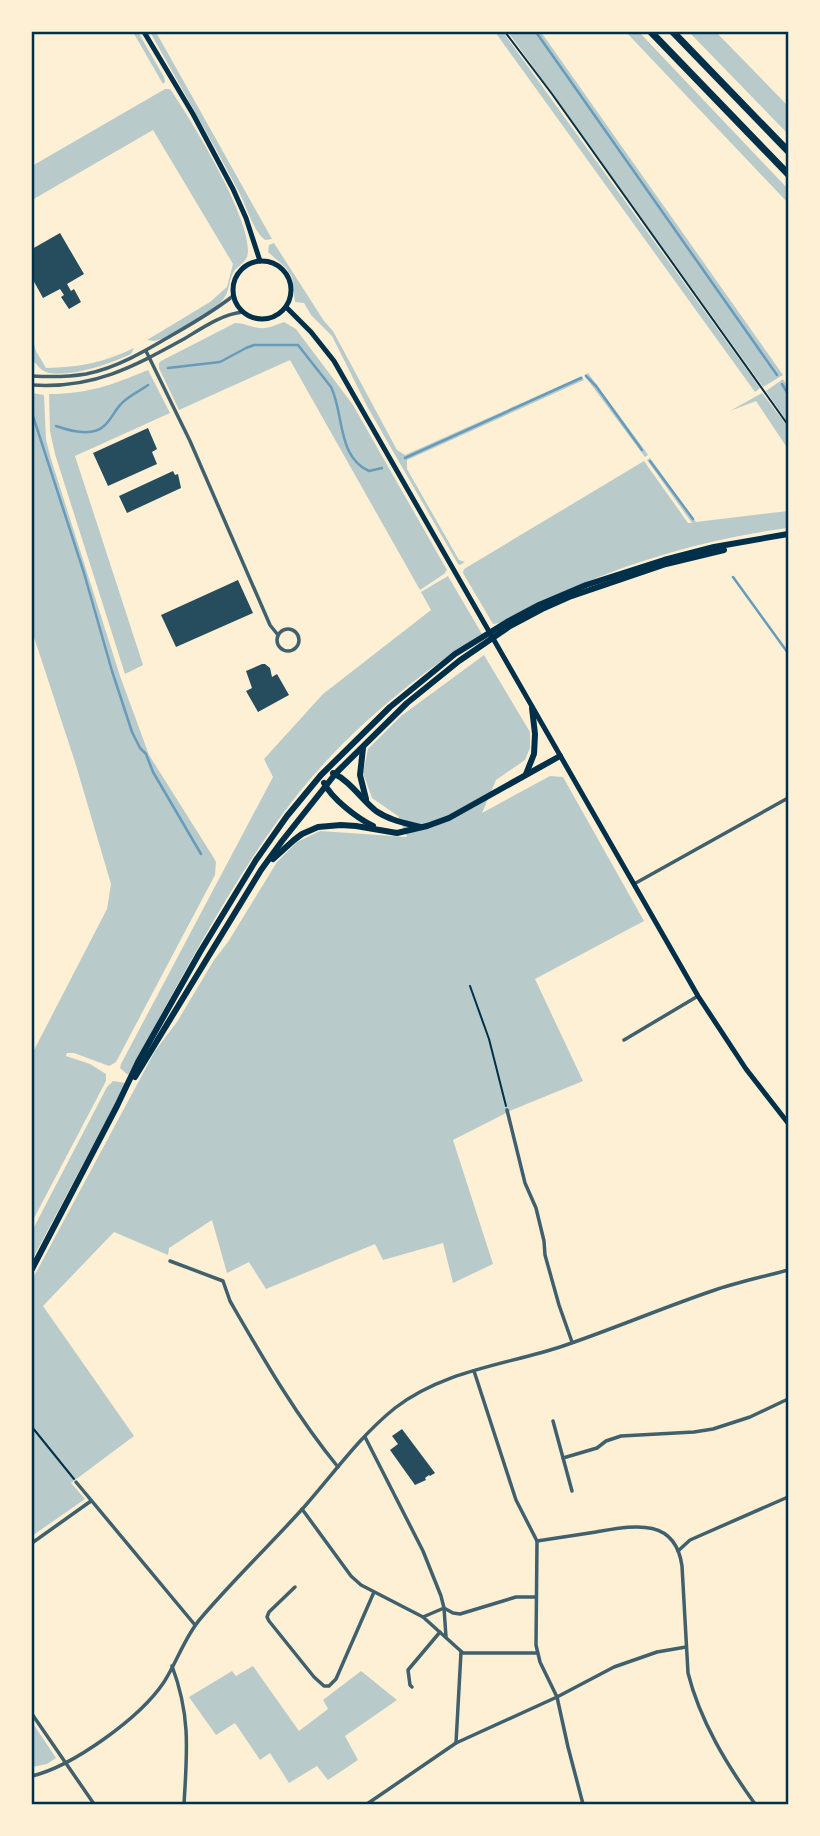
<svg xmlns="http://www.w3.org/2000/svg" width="820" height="1836" font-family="'Titillium Web',sans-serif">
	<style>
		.green { fill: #b9caca }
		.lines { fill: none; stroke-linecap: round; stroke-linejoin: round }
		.stream { stroke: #669bbc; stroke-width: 2.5 }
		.building { fill: #264d5e }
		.path { stroke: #003049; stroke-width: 2 }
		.minor { stroke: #3f606c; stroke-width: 3.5 }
		.secondary { stroke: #003049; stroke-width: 5 }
		.primary { stroke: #003049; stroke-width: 6 }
		.motorway { stroke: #003049; stroke-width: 7 }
		.neatline { fill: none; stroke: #003049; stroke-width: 2.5 }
	</style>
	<rect width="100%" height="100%" fill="#fdf0d5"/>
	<g class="green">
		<polygon points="133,32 138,32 164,77 165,82 163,84"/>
		<path d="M150,32H156L272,239L266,240C255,235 246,206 240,194C211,139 180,86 150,32Z"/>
		<polygon points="495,32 503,32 760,388 755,392"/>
		<polygon points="508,32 541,32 783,375 763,387"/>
		<polygon points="626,32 639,32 788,189 788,203"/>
		<polygon points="689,32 716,32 788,106 788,134"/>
		<path d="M165,89H170C189,116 257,227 247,257C244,264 237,266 233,273C228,283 230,293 221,302C205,317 181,328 162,339L154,341L147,340L210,302L227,287L233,264L153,130L32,200V166Z"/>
		<polygon points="274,243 324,321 333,331 397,450 405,455 582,376 584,380 407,460 407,469 459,560 465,562 460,565 458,564 368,408 332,336 311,315 304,303 295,302 292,277 286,268 268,252 269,245"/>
		<path d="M284,322L296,329L353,405L447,570L444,574L420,590L290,360L179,410L159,368V363L161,361L235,323C244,323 251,327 259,328C268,329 276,325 284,322Z"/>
		<path d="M32,337L36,351L46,368C81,367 102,363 134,348L131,354C110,364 72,377 49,373C42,372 36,364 32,359Z"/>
		<path d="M148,370L170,413L75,456L143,665L125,674L55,454L50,431L49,394C88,394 112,385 148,370Z"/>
		<polygon points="588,373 646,452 648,455 645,457 584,375"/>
		<polygon points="783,379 788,387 788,423 766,391"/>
		<polygon points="32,393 44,395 46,440 51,459 120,676 149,755 212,855 216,862 215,875 116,1062 109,1066 74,1053 67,1053 66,1056 90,1064 106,1074 106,1081 32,1222 32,1054 107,909 111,884 75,762 32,631"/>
		<polygon points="762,393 788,427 788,449 756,401 730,411"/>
		<path d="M650,458L696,522L788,511V528C717,537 644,557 577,586C551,597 526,610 500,623L493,624L463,573L464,569L644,461L688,523H692L647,460Z"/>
		<path d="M448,576L482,634C417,674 349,731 301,790C232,877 182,978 128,1075L120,1068L121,1064L273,777L264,759L323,694L431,610L421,592Z"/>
		<polygon points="484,655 530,732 530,748 525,760 496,780 482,813 550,776 563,777 644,921 535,979 583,1081 512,1110 453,1140 493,1264 453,1283 443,1243 383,1260 375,1244 266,1289 249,1262 227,1273 212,1220 169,1248 168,1255 114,1232 43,1306 134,1436 71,1483 85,1499 32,1536 32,1280 155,1051 177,1022 214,960 228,942 277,862 297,842 320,831 407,837 398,816 372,798 363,773 368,749 401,716"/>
		<polygon points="113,1081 126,1083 32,1260 32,1231 107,1087"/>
		<polygon points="253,1666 299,1731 328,1709 323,1700 361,1671 397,1700 345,1736 358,1760 328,1780 317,1766 289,1783 270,1753 260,1760 235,1723 216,1735 189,1697 232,1671 236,1676"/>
		<polygon points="32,1722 56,1758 47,1764 32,1767"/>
	</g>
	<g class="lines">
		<g class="stream">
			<polyline points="536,32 777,375"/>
			<path d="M168,368L220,362L246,348L254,345H298L331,387C344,413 337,457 369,471L382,468"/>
			<polyline points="586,376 596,386 642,450"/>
			<polyline points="782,384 788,394"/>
			<polyline points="32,413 84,573 112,671 132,732 140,748 146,754 153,772 201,854"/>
			<path d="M56,426C70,431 92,437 104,426C111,420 115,410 121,404C128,396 140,391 148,385"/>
			<polyline points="405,458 581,378"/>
			<polyline points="650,461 693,519"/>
			<polyline points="733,577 788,653"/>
		</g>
	</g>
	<g class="building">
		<polygon points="60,233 84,274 67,284 71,291 74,289 81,302 69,309 61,297 64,295 60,289 43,298 32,278 32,249"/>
		<polygon points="148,428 157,449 152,452 157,464 108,486 93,453"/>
		<polygon points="173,471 175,475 178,474 181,488 127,513 119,496"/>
		<polygon points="238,580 253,613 176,647 161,615"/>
		<polygon points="262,664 265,664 270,668 272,677 277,674 289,695 258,712 246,691 252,688 246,671"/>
		<polygon points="402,1429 435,1473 430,1476 429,1475 425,1478 426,1480 415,1485 390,1450 398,1444 392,1436"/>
	</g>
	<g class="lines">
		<g class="path">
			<polyline points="505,32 552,94 788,425"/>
			<polyline points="470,986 489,1039 506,1106"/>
			<polyline points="32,1427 74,1479"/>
		</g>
		<g class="minor">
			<polyline points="146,351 190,441 270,625 278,635"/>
			<path d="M32,376C49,377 68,377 86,374C117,368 147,350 174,334C195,322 215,310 233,296"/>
			<path d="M32,385C93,389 133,367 184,339C202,328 222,314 243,312"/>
			<circle cx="288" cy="640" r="11"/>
			<polyline points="634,884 788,798"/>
			<polyline points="624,1040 698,996"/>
			<polyline points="507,1110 525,1183 536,1208 544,1241 545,1255 559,1305 572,1342"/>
			<path d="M170,1261L223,1281L230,1301C263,1358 296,1416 338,1467"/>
			<polyline points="474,1371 516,1500 537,1541 536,1645 540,1662 557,1697 568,1747 583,1804"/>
			<polyline points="553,1421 572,1491"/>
			<polyline points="365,1437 423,1551 441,1596 444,1608 446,1637"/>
			<polyline points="563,1458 597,1448 606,1441 621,1436 694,1432 713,1429 750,1417 788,1399"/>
			<polyline points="76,1482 195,1625"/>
			<polyline points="302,1509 351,1576 361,1585 423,1617 463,1653 537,1653"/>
			<path d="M537,1541C557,1538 577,1535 596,1532C632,1526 675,1516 682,1566L688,1673C700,1721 727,1765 755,1804"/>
			<polyline points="32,1543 91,1501"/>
			<polyline points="678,1551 690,1540 788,1497"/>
			<polyline points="295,1587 269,1612 267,1617 269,1621 314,1677 324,1686 329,1686 336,1679 374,1592"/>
			<polyline points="423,1617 444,1608 453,1613 460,1614 516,1597 536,1597"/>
			<path d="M172,1666C191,1716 187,1753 184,1804"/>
			<polyline points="412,1687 410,1685 408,1670 440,1632"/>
			<polyline points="32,1714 94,1804"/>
			<polyline points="456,1743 461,1652"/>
			<path d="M32,1776C73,1766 140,1718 164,1682C177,1662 185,1636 201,1618C234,1579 271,1544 305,1506C334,1473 360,1436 395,1408C444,1370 506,1365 563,1346C613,1329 662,1308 712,1291C737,1282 763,1277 788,1270"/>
			<polyline points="367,1804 456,1743 557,1697 614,1667 657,1652 686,1647"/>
		</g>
		<g class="secondary">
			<polyline points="144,32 193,114 233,189 246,218 260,261"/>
			<circle cx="262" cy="290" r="29"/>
			<polyline points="286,307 311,332 334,361 698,996 746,1069 788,1123"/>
		</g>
		<g class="primary">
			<polyline points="363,748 360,775 366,799"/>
			<path d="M333,773C350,781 361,799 376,811C389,820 405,823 420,827"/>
			<polyline points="526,774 534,754 535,734 532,708"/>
			<path d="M324,783C332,799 357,818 373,826"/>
			<polyline points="273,859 294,840 302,834 318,827 341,825 356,826 397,833 427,826 449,818 560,756"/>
			<polyline points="135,1077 261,870 282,841 336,773 407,703 459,661 510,626 542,609 569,597 666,564 724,550"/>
			<polyline points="32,1269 117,1106 138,1062 200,952 256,860 287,816 321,775 390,707 455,654 507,622 539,605 586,585 664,560 714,547 788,534"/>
		</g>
		<g class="motorway">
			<polyline points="651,32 788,174"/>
			<polyline points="673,32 788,151"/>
		</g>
	</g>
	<rect width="820" height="1836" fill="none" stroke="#fdf0d5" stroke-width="66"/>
	<rect x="33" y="33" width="754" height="1770" class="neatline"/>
</svg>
